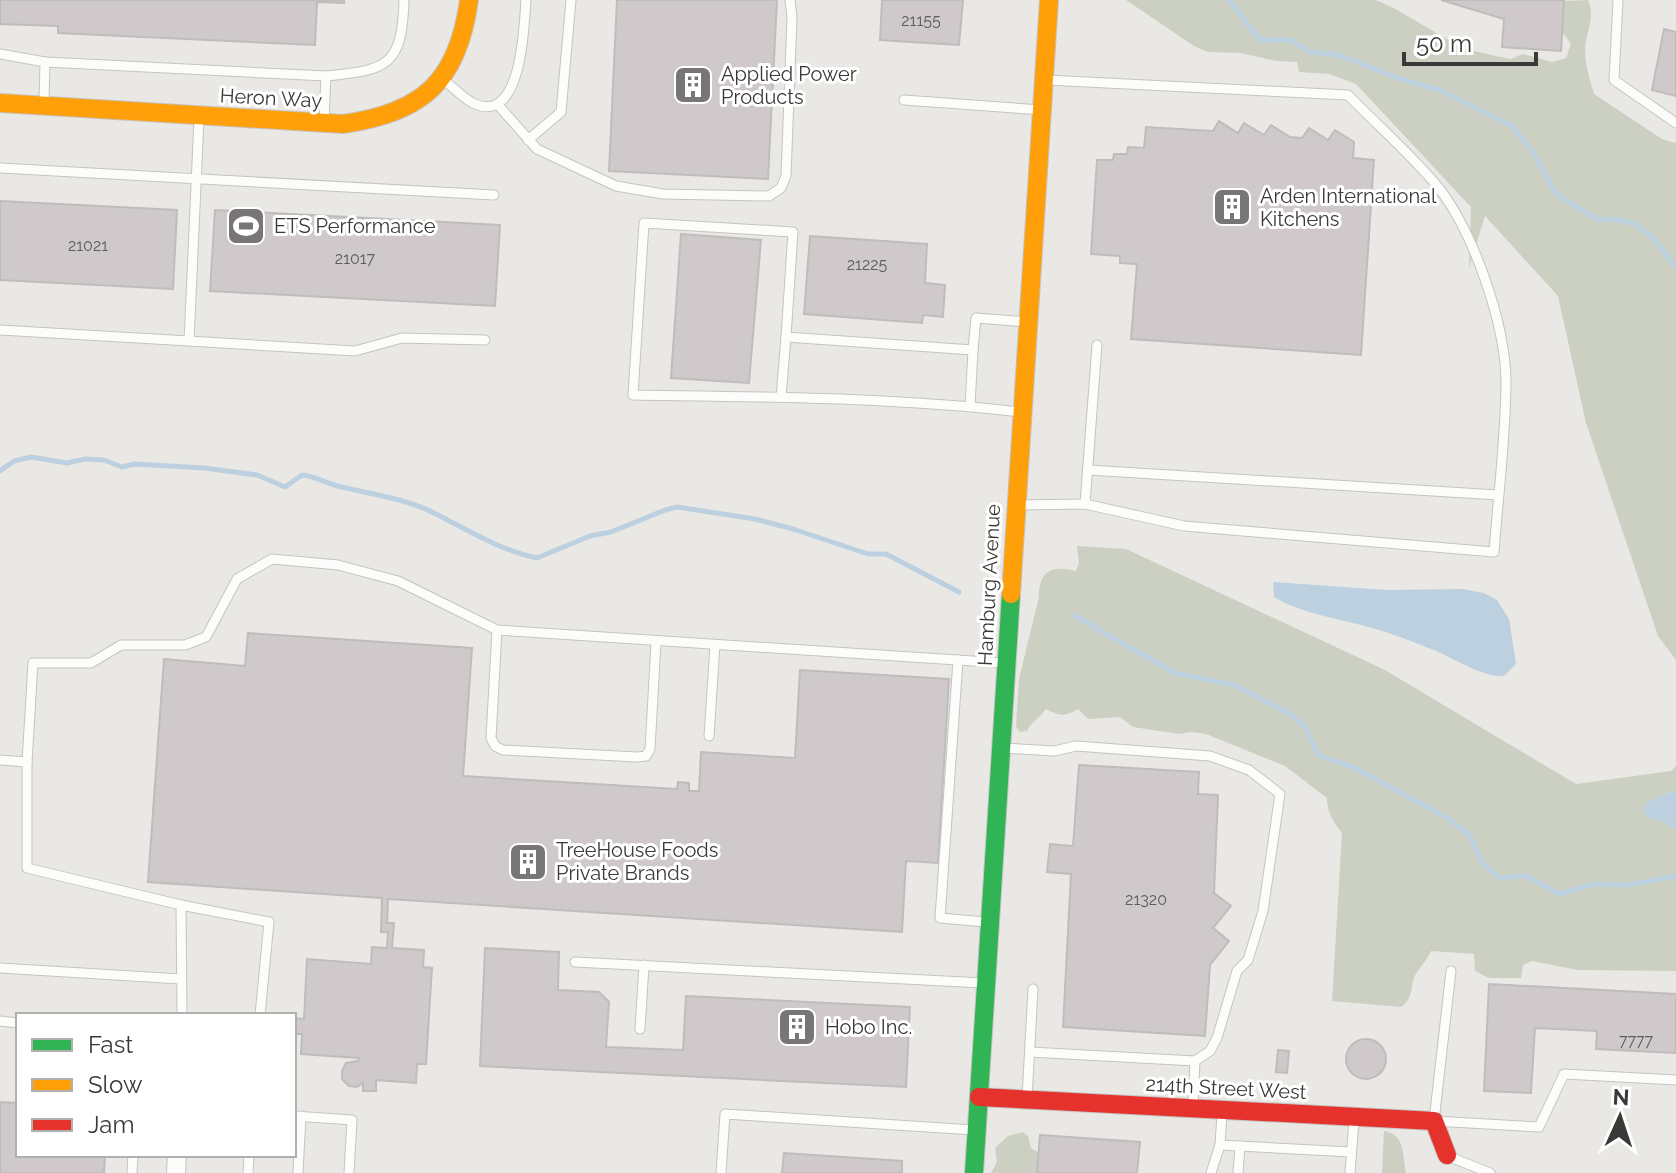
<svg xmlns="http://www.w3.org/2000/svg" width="1676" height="1173" font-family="Raleway,sans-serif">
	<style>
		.green { fill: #cbd0c2 }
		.water { fill: #bcd0df }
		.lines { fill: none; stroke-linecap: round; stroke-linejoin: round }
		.stream { stroke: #bcd0df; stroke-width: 5 }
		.building { fill: #cfc9cc; stroke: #bfbdbc; stroke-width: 2 }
		.lane-casing { stroke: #c5c4c1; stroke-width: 11 }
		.street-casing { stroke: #c5c4c1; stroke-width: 20 }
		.fast-casing { stroke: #c5c4c1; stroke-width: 20 }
		.slow-casing { stroke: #c5c4c1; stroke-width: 20 }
		.jam-casing { stroke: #c5c4c1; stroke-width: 20 }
		.lane { stroke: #fcfcfb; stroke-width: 9 }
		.street { stroke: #fcfcfb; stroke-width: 18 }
		.fast { stroke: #30b455; stroke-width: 18 }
		.slow { stroke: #ff9f0a; stroke-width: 18 }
		.jam { stroke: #e5322d; stroke-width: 18 }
		.labels { text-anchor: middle; stroke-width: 6; stroke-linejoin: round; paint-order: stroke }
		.number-label { font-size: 16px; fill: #5f5d5c }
		.poi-label { font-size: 20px; fill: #3a3937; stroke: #fff; text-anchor: start }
		.street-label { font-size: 20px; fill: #3a3937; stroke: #fff }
	</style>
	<rect width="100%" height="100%" fill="#eae8e5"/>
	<g class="green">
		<path d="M1126,0H1376L1394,8L1462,48L1500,57L1511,59L1523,54L1552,62L1566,58L1571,44L1562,32L1564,1L1588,0C1596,18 1586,31 1585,50C1585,65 1590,80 1594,94L1662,139L1676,143V660L1658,636L1586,423L1558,296L1485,216L1469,268L1471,207L1356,84L1329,74L1299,72L1297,62L1275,61L1241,53L1208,52L1194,46Z"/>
		<path d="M1077,546L1126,549L1385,670L1576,784L1671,771L1676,766V790L1648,801L1647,817L1660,820L1676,830V971L1578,970L1532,961L1523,965L1521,978H1489L1475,971L1474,954L1431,951C1427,960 1422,965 1417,972C1409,984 1415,998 1401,1007L1332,1001L1342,833C1333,822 1327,812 1327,798L1285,766L1206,734L1191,732L1179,734L1133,727L1120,717L1088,719L1078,709C1065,717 1059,716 1046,709C1040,718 1032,721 1027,731L1020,732L1016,727L1019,679L1039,597C1039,570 1052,565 1076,571L1079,563Z"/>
		<path d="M1384,1131C1406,1135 1402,1155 1406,1173H1382Z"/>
		<polygon points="1023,1132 1028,1136 1031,1148 1039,1153 1037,1173 991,1173 997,1162 995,1148 1008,1136"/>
	</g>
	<g class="water">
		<path d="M1273,582L1387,590L1462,589L1484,593L1497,600L1509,619L1516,664L1505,675C1488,681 1450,656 1431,649C1409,640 1385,631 1361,625C1331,617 1301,613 1274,597Z"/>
		<polygon points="1676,790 1676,830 1660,820 1647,817 1643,808 1648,801"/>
	</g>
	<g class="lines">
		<g class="stream">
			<polyline points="1229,0 1260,40 1291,40 1309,52 1338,55 1401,79 1440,90 1512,126 1533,152 1555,193 1598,220 1613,219 1636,224 1653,238 1676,267"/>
			<path d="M0,471L14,461L31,457L67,463L85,459L104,460L122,467L135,464L204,468L257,475L285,487L302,475C315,476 325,483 338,486C370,494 404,498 434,513C468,530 499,550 537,558L590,536L611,532L665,510L677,507L755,519L793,529L868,554H886L959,592"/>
			<polyline points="1075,616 1175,673 1234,685 1289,713 1306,728 1318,755 1357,769 1449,819 1470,836 1483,864 1500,878 1527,876 1559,894 1595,884 1627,885 1676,876"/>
		</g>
	</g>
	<g class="building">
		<polygon points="0,0 344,0 344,3 317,2 315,45 58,33 58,26 0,24"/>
		<polygon points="617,0 777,0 768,179 609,171"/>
		<polygon points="882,0 963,0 959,45 880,40"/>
		<polygon points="1441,0 1564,0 1561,51 1502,47 1504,19"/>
		<polygon points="1664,29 1676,32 1676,96 1652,90"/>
		<polygon points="1219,121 1238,133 1244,123 1264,135 1271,125 1290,137 1302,138 1309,128 1328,140 1335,130 1354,142 1353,158 1374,160 1361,355 1131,339 1137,264 1120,263 1120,256 1091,254 1097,160 1113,160 1114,154 1127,154 1128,147 1144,148 1146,127 1213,131"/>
		<polygon points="0,201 177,210 173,289 0,280"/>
		<polygon points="215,210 500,225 495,306 210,291"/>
		<polygon points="681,234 761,240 749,383 671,378"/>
		<polygon points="810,236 927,244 925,283 945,285 943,317 923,315 922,323 804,314"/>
		<polygon points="248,633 472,648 463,776 677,789 678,782 689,783 689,791 699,791 701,752 795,758 800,670 949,679 938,863 906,861 902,932 388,899 387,923 394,923 392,948 424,950 423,967 432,968 426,1064 417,1064 416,1083 376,1080 376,1091 363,1091 363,1083 357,1087 349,1086 342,1079 342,1071 346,1063 358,1061 359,1058 301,1054 302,1034 294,1034 294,1018 304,1019 307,959 371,964 372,947 387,948 388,932 381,932 382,898 148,882 164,659 245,666"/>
		<polygon points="1079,765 1199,772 1198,794 1218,795 1214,893 1231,906 1213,928 1229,941 1210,965 1205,1036 1063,1027 1071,874 1047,872 1050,844 1073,846"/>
		<polygon points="485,948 559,952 558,990 599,992 609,1002 606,1047 683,1050 686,996 910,1007 906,1087 480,1066"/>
		<polygon points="1489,984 1676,994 1676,1053 1596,1049 1597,1031 1535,1028 1531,1093 1484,1091"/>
		<circle cx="1366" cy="1059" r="20"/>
		<polygon points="1278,1050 1289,1051 1287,1073 1276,1072"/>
		<polygon points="0,1102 18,1103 18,1155 105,1155 104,1173 0,1173"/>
		<polygon points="1040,1135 1140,1142 1137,1173 1037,1173"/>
		<polygon points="784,1153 902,1161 902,1173 782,1173"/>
	</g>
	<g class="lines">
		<defs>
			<g id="lane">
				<polyline points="1618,0 1614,80 1676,123"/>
				<polyline points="0,54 45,62"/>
				<path d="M326,76C388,70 402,66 404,0"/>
				<path d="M445,81C454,88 465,100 475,104C522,124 524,26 526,0"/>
				<polyline points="904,100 1041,110"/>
				<polyline points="44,102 45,62 326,76 324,119"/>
				<polyline points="498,105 537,149 616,186 663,194 769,196 781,188 786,176 792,17 790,0"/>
				<polyline points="528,140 561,112 571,0"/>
				<polyline points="0,168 494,195"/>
				<polyline points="0,330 189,341 199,119"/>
				<polyline points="189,341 355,351 402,338 485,340"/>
				<polyline points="781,397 786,337"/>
				<polyline points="970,406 973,350"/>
				<path d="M1020,412C892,397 762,397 633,395L644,223L793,232L786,337L973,350L976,318L1027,322"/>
				<polyline points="1088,470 1498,495"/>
				<polyline points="1085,504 1097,345"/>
				<path d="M1018,505L1085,504L1184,526L1494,552C1498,497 1506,436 1506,381C1505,323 1474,233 1438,187C1411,154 1377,125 1348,95L1046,80"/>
				<polyline points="497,630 491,738 495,746 503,750 637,757 646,756 650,749 656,643"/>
				<polyline points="958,660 940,918 986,922"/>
				<polyline points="709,736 715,645"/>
				<polyline points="1003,748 1054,751 1076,746 1210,756 1249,770 1280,794 1263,911 1248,960 1237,971 1217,1038 1210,1051 1195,1061 1193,1105"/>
				<polyline points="0,760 27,762 27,868 181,905 182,1015"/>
				<polyline points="27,762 33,663 91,663 121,645 185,645 206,637 237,579 272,559 338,565 398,581 497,630 1003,663"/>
				<polyline points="181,905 269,922 260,1015"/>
				<polyline points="575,962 983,983"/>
				<polyline points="0,968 181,979"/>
				<polyline points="1451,971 1434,1121 1539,1127 1564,1074 1676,1080"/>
				<polyline points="0,1021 18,1023"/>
				<polyline points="640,1029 644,965"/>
				<polyline points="1030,1052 1195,1061"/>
				<polyline points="1027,1098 1033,989"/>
				<polyline points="294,1116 352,1120 349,1173"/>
				<polyline points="1220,1145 1351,1152"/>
				<polyline points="1450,1157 1490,1173"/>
				<polyline points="132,1173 133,1155"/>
				<polyline points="248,1173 249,1155"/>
				<polyline points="298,1173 301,1116"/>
				<polyline points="721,1173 725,1114 974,1130"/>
				<polyline points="1211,1173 1220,1145 1222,1114"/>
				<polyline points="1238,1173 1240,1146"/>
				<polyline points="1350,1173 1354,1120"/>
			</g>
			<polyline id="street" points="176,1173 177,1155"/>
			<polyline id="fast" points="974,1173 1011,594"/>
			<g id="slow">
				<path d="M0,103L343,124C423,113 458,81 469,0"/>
				<polyline points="1011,594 1049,0"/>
			</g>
			<polyline id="jam" points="979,1097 1434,1121 1447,1155"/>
		</defs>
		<use href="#lane" class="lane-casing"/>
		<use href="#street" class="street-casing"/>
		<use href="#fast" class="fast-casing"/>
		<use href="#slow" class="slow-casing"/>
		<use href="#jam" class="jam-casing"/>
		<use href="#lane" class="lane"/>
		<use href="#street" class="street"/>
		<use href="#fast" class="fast"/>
		<use href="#slow" class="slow"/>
		<use href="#jam" class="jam"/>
	</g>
	<defs>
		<symbol id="building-square" viewBox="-11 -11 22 22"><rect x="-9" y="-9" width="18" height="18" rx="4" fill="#787674" stroke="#fff"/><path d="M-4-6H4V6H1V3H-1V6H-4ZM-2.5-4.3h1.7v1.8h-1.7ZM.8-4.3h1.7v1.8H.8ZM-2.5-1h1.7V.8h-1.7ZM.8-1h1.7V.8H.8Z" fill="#fff"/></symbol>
		<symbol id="stadium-square" viewBox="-11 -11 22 22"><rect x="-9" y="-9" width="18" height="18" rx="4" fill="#787674" stroke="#fff"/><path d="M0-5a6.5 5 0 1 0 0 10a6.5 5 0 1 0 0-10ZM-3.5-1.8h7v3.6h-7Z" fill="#fff"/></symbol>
	</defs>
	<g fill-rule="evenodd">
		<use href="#building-square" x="671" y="63" width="44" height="44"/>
		<use href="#building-square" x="1210" y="185" width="44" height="44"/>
		<use href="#stadium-square" x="224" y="204" width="44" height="44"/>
		<use href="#building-square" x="506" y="840" width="44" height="44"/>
		<use href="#building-square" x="775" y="1005" width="44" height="44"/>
	</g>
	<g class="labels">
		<g class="number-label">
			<text x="921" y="26">21155</text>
			<text x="88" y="251">21021</text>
			<text x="355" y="264">21017</text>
			<text x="867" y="270">21225</text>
			<text x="1146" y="905">21320</text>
			<text x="1636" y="1046">7777</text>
		</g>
		<g class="poi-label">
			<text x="721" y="81">Applied Power<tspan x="721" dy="23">Products</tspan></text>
			<text x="1260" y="203">Arden International<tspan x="1260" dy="23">Kitchens</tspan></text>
			<text x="274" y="233">ETS Performance</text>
			<text x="556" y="857">TreeHouse Foods<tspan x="556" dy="23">Private Brands</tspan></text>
			<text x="825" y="1034">Hobo Inc.</text>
		</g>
		<g class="street-label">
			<text transform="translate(271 98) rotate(3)" y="7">Heron Way</text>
			<text transform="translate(989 585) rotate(-87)" y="7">Hamburg Avenue</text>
			<text transform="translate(1226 1088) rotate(3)" y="7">214th Street West</text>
		</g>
	</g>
	<rect x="16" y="1013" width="280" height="144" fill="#ffffff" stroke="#b0b0af" stroke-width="2"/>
	<rect x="32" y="1039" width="40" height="12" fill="#30b455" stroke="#b0b0af" stroke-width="2"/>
	<text x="88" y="1053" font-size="24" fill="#3a3937">Fast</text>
	<rect x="32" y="1079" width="40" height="12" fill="#ff9f0a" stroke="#b0b0af" stroke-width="2"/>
	<text x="88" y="1093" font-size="24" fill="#3a3937">Slow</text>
	<rect x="32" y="1119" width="40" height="12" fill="#e5322d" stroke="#b0b0af" stroke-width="2"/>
	<text x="88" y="1133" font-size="24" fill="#3a3937">Jam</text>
	<g transform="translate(1620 1117) rotate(3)" stroke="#ffffff" stroke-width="6" paint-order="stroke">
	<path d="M0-6L14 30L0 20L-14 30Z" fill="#3a3937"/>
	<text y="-12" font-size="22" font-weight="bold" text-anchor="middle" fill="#3a3937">N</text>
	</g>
	<path d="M1404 52v12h132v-12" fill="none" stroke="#3a3937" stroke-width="4"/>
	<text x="1416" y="52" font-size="24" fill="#3a3937" stroke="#ffffff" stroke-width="6" paint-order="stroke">50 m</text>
</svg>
